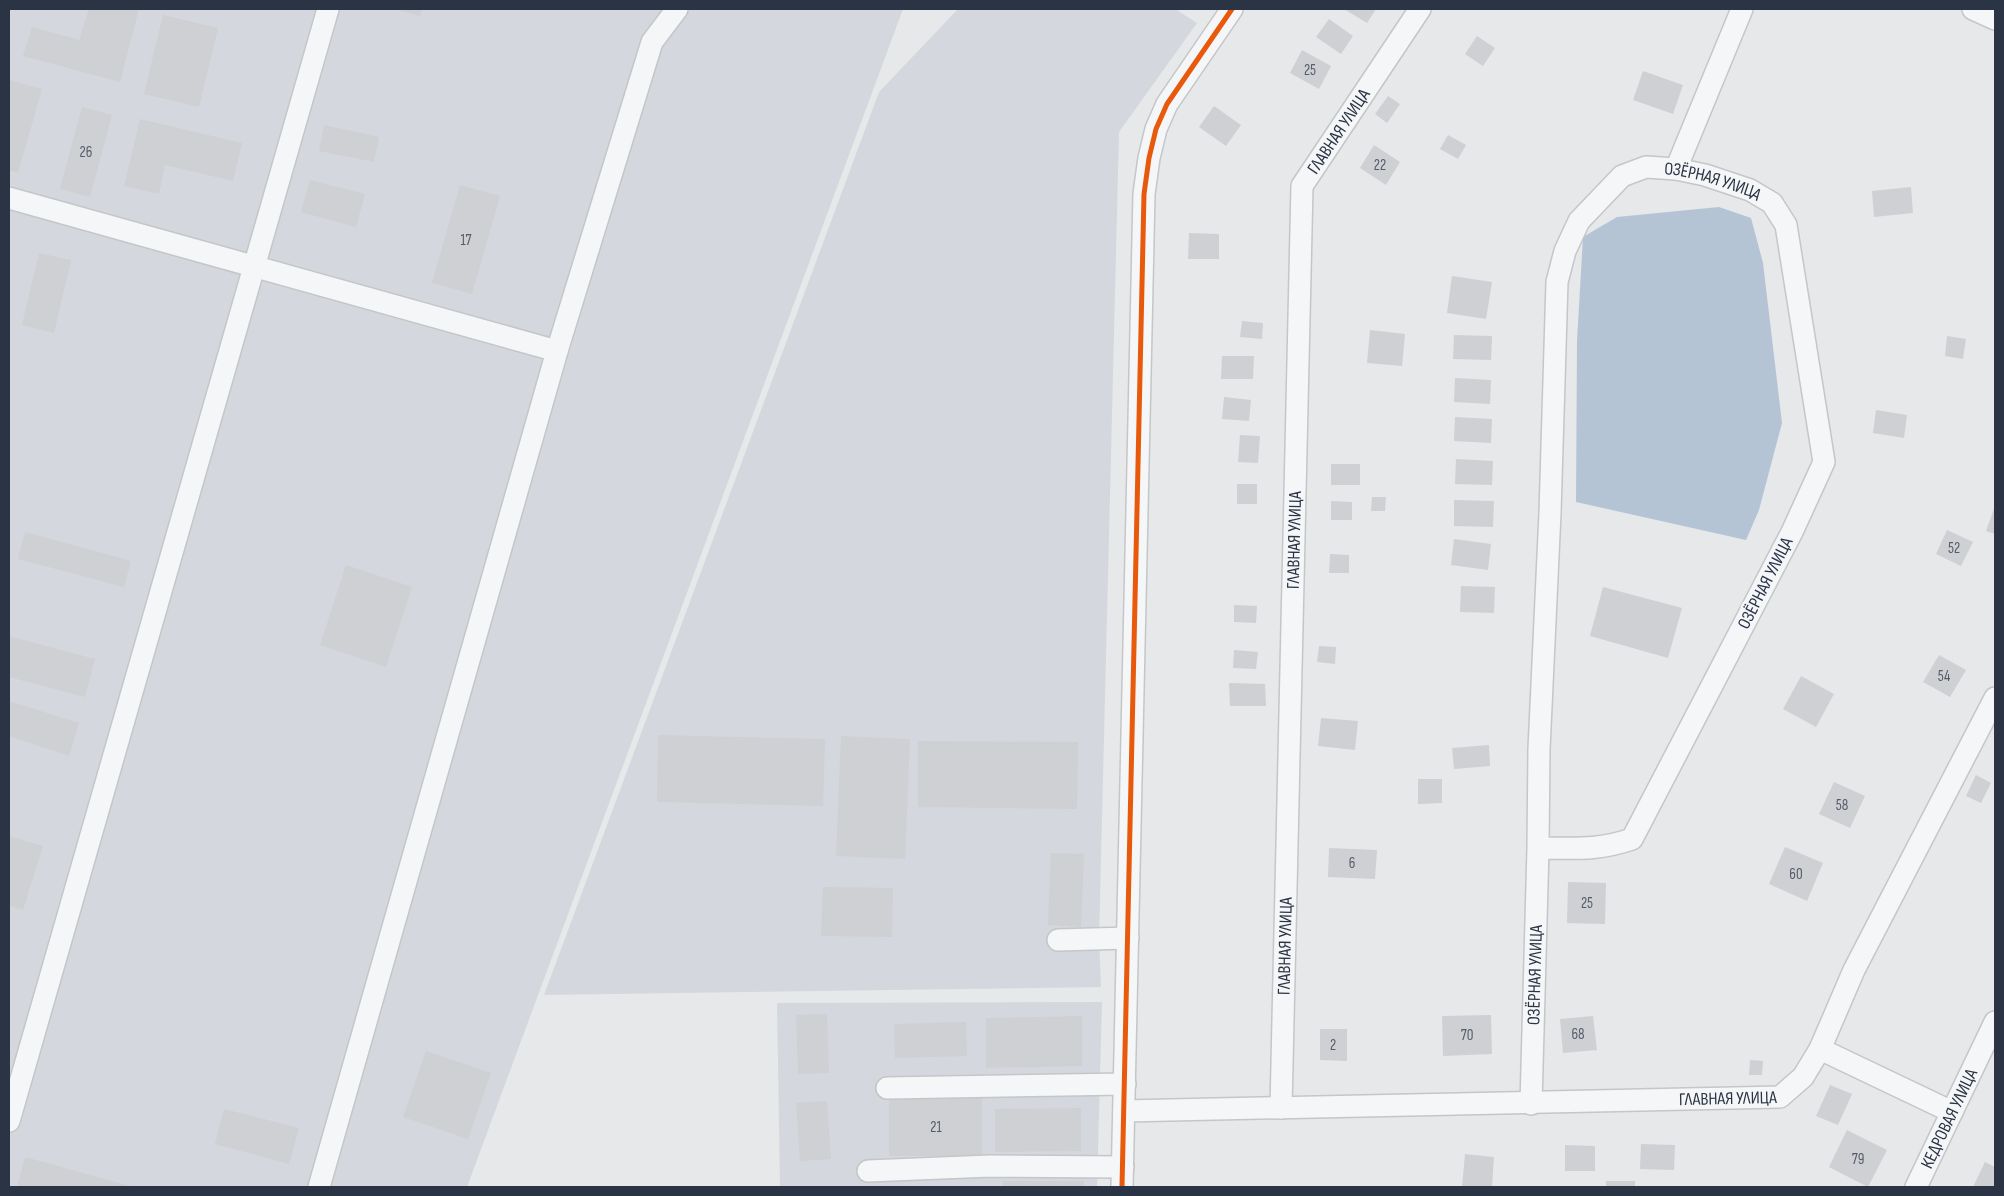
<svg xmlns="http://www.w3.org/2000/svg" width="2004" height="1196" font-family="'Sofia Sans Condensed',sans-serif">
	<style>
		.built { fill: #d4d7dd }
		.water { fill: #b4c4d5 }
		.building { fill: #ced0d3 }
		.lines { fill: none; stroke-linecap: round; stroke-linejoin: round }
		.minor-casing { stroke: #c4c6c8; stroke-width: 24 }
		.minor { stroke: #f5f6f7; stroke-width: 21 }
		.cycleway-casing { stroke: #f4f6f9; stroke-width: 8 }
		.cycleway { stroke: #e8590c; stroke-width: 5 }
		.labels { text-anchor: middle; stroke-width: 5; stroke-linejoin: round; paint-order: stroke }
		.number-label { font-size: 15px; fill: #545c69 }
		.street-label { font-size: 18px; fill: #2b3445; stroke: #f4f6f9 }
	</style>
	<rect width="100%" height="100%" fill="#e6e8ea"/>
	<g class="built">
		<polygon points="9,9 903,9 467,1187 9,1187"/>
		<polygon points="958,9 1175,9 1197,23 1119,132 1099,939 1101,987 544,995 879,92"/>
		<polygon points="1102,1002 1097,1187 780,1187 777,1003"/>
	</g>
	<polygon class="water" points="1719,207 1751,218 1763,263 1782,423 1759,510 1746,540 1576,502 1577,341 1583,237 1617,217"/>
	<g class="building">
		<polygon points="89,9 139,9 120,82 23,56 32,27 79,40"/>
		<polygon points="395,9 422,9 420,16"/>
		<polygon points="1344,9 1376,9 1367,23"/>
		<polygon points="163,15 218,28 199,107 144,94"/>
		<polygon points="1329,19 1353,36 1341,54 1316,37"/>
		<polygon points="1477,36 1495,48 1483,66 1465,54"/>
		<polygon points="1302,50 1331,66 1319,89 1290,73"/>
		<polygon points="1643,71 1683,85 1673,114 1633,100"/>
		<polygon points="10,80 42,89 18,173 9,170 9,86"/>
		<polygon points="1388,96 1400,104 1387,123 1375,114"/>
		<polygon points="1214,106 1241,125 1226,146 1199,127"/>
		<polygon points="82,107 112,115 90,197 60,189"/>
		<polygon points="140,119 242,143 233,181 165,165 159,194 124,186"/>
		<polygon points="324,125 379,137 374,162 319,151"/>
		<polygon points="1448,135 1466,145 1458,159 1440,149"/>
		<polygon points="1374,145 1400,162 1386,185 1360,168"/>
		<polygon points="310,180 365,194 356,227 301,212"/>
		<polygon points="460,185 500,196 472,294 432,283"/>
		<polygon points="1911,187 1913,213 1874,217 1872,191"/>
		<polygon points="1189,233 1219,234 1219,259 1188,259"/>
		<polygon points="39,253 71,260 54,333 22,325"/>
		<polygon points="1452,276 1492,282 1486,319 1447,313"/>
		<polygon points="1242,321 1263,323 1262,339 1240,337"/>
		<polygon points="1370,330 1405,334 1402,366 1367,363"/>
		<polygon points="1454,335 1492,336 1491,360 1453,359"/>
		<polygon points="1947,336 1966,339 1963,359 1945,356"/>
		<polygon points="1222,356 1254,356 1253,379 1221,379"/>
		<polygon points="1455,378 1491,380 1490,404 1454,402"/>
		<polygon points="1224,397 1251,400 1249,421 1222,419"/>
		<polygon points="1876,410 1907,415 1904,438 1873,433"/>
		<polygon points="1455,417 1492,419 1491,443 1454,441"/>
		<polygon points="1240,435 1260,436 1258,463 1238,462"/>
		<polygon points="1456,459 1493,461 1492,485 1455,484"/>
		<rect x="1331" y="464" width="29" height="21"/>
		<rect x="1237" y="484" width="20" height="20"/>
		<polygon points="1372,497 1386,497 1385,511 1371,511"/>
		<polygon points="1454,500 1494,501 1493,527 1454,526"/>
		<polygon points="1331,501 1352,502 1352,520 1331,520"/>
		<polygon points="1995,506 1995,534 1986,531"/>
		<polygon points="1947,530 1973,542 1961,566 1936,554"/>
		<polygon points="25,532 131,561 124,587 18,559"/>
		<polygon points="1454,539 1491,544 1488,570 1451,565"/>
		<polygon points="1330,554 1349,555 1349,573 1329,573"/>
		<polygon points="346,565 412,587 386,667 320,645"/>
		<polygon points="1461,586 1495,587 1494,613 1460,612"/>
		<polygon points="1603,587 1682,608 1668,658 1590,636"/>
		<polygon points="1234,605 1257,606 1256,623 1234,622"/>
		<polygon points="9,636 95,659 85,697 9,677"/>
		<polygon points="1319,646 1336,647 1335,664 1317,662"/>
		<polygon points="1234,650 1258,652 1256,669 1233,668"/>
		<polygon points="1939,655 1966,670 1950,697 1923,682"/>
		<polygon points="1801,676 1834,694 1816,727 1783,709"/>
		<polygon points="1229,683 1265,684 1266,706 1230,706"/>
		<polygon points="9,701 79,723 69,756 9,736"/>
		<polygon points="1321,718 1358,721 1355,750 1318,746"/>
		<polygon points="658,735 825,739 823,806 657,802"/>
		<polygon points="841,736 910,739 905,859 836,856"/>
		<polygon points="918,741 1078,742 1077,809 918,807"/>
		<polygon points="1489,745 1490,766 1454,769 1452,748"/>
		<polygon points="1976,775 1991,783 1981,803 1966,796"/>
		<polygon points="1418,779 1442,779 1442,803 1418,804"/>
		<polygon points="1834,782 1865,796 1850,828 1819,814"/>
		<polygon points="9,836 43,846 23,910 9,906"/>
		<polygon points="1785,847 1823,863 1807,901 1769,884"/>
		<polygon points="1329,848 1377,850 1375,879 1328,877"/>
		<polygon points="1051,853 1084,854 1081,927 1048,925"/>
		<polygon points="1568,882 1606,883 1605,924 1567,923"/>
		<polygon points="823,887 893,888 892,937 821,936"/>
		<polygon points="827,1014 829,1073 798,1074 796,1015"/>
		<polygon points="1491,1015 1492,1054 1443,1056 1442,1016"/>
		<polygon points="1082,1016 1082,1066 986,1068 986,1018"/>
		<polygon points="1593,1016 1597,1050 1563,1053 1560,1019"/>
		<polygon points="966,1022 967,1056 895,1058 894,1024"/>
		<polygon points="1320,1029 1347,1029 1347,1061 1320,1060"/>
		<polygon points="426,1051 491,1073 468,1139 403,1117"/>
		<polygon points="1750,1060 1763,1061 1762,1075 1749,1075"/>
		<polygon points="1830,1085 1852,1094 1838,1125 1816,1116"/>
		<rect x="889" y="1098" width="93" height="58"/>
		<polygon points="827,1101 831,1159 800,1161 796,1103"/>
		<polygon points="1081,1108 1081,1151 995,1152 995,1109"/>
		<polygon points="224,1109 299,1128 289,1164 215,1144"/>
		<polygon points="1847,1130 1887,1150 1868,1187 1829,1167"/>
		<polygon points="1641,1144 1675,1145 1674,1170 1640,1169"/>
		<polygon points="1565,1145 1595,1146 1595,1171 1565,1171"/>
		<polygon points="1465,1154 1494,1157 1492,1187 1462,1187"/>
		<polygon points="25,1157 134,1187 17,1187"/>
		<polygon points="1985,1162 1995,1167 1995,1187 1973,1187"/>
		<rect x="1003" y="1181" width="81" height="6"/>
		<rect x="1606" y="1181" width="29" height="6"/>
	</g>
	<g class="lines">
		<defs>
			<g id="minor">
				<polyline points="1973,9 1995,19"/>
				<polyline points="1676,169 1742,9"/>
				<polyline points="9,198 557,351"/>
				<polyline points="1058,940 1128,938"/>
				<polyline points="1820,1049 1952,1112"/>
				<polyline points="887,1088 1125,1084"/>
				<path id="s1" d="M1531,1104L1538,848L1539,749L1550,513L1557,282L1565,251L1579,221L1622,176L1646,167L1676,169L1705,175L1750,190L1772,203L1786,225L1824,462L1792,532L1632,839C1597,851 1574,848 1538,848"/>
				<path id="s2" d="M1281,1108L1302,186L1420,9"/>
				<path id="s3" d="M1124,1111L1780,1097L1803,1077L1820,1049L1854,970L1995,698"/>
				<polyline points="9,1121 328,9"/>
				<polyline points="868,1171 990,1166 1123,1167"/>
				<polyline points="319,1187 557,351 652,42 677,9"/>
				<polyline points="1122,1187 1144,194 1149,158 1156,129 1167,104 1232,9"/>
				<path id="s4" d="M1916,1187L1995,1022"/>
			</g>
		</defs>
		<use href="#minor" class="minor-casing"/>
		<use href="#minor" class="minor"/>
		<defs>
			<polyline id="cycleway" points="1122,1187 1144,194 1149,158 1156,129 1167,104 1232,9"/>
		</defs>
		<use href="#cycleway" class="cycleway-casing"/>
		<use href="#cycleway" class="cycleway"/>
	</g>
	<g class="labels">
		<g class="number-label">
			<text x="1310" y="75">25</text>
			<text x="86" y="157">26</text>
			<text x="1380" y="170">22</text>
			<text x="466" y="245">17</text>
			<text x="1954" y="553">52</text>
			<text x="1944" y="681">54</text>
			<text x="1842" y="810">58</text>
			<text x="1352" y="868">6</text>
			<text x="1796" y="879">60</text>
			<text x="1587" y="908">25</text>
			<text x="1578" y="1039">68</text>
			<text x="1467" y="1040">70</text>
			<text x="1333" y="1050">2</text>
			<text x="936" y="1132">21</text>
			<text x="1858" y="1164">79</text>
		</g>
		<g class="street-label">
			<text dy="6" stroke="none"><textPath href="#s2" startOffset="988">ГЛАВНАЯ УЛИЦА</textPath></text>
			<text dy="6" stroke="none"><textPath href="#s1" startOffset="1044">ОЗЁРНАЯ УЛИЦА</textPath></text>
			<text dy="6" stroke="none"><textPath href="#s2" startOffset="568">ГЛАВНАЯ УЛИЦА</textPath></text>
			<text transform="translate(1765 583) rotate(-63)" y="6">ОЗЁРНАЯ УЛИЦА</text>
			<text dy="6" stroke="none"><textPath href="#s2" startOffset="162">ГЛАВНАЯ УЛИЦА</textPath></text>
			<text dy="6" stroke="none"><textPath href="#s1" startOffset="129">ОЗЁРНАЯ УЛИЦА</textPath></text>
			<text dy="6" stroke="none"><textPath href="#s3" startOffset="604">ГЛАВНАЯ УЛИЦА</textPath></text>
			<text dy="6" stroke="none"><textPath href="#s4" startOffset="76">КЕДРОВАЯ УЛИЦА</textPath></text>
		</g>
	</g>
	<rect width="2004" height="1196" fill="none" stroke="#2b3445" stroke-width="20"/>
</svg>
